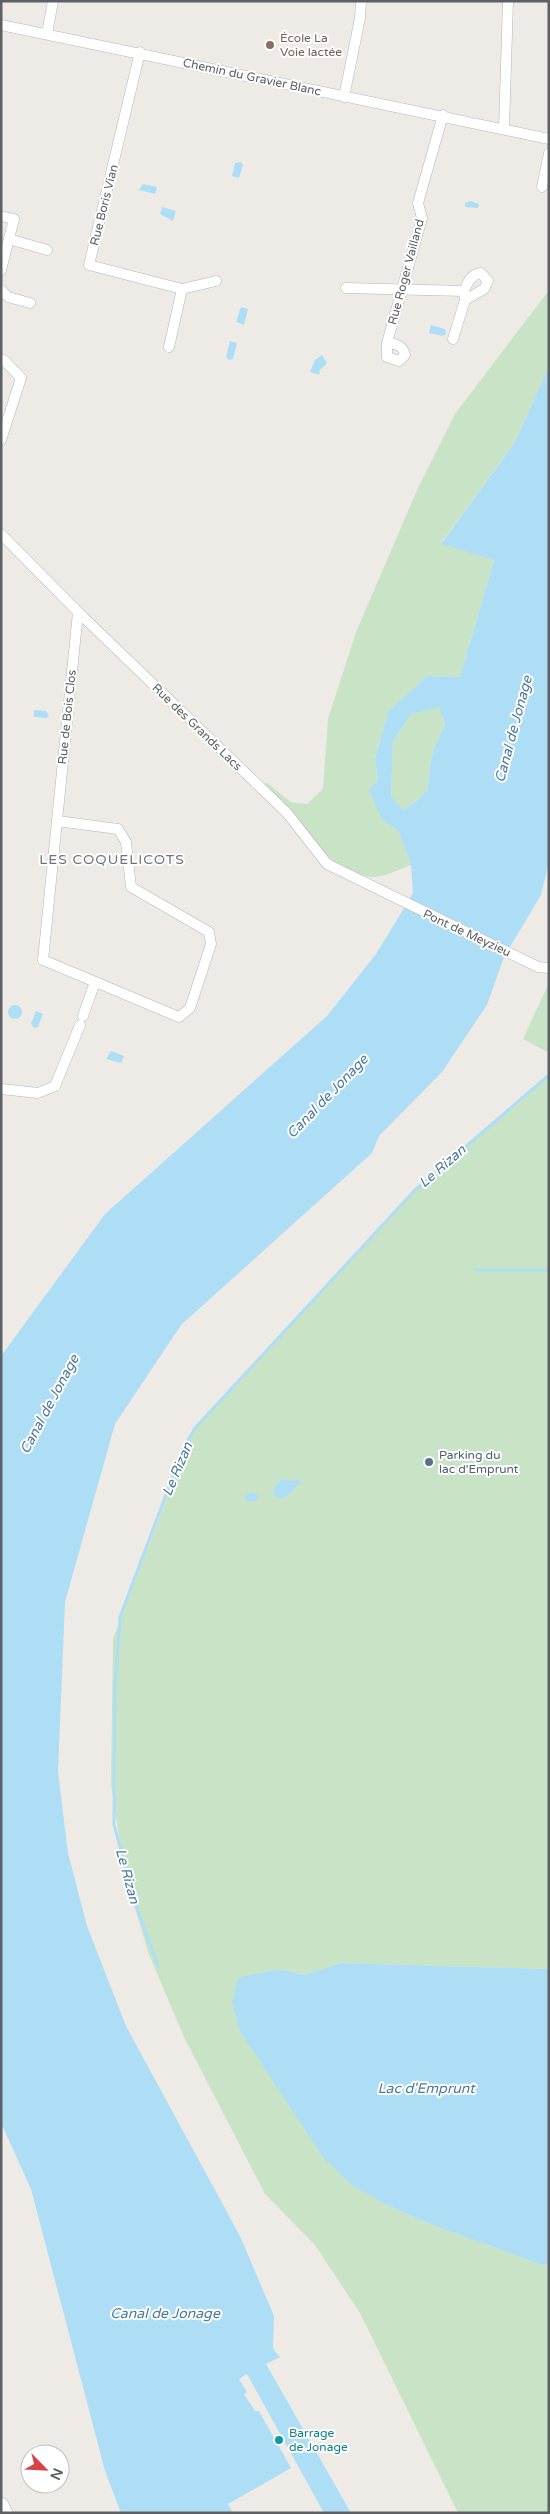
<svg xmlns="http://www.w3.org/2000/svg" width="550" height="2514" font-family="'Varela Round',sans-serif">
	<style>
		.green { fill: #c8e3c5 }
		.water { fill: #aedef6; fill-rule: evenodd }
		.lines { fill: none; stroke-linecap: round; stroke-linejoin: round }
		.stream { stroke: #aedef6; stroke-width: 3 }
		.minor-casing { stroke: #b3b6b9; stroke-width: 11 }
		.secondary-casing { stroke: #b2b5b9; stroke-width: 16 }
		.minor { stroke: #fff; stroke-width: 10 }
		.secondary { stroke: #fff; stroke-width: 15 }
		.education-dot { fill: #8d6e63; stroke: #fff; stroke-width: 2 }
		.service-dot { fill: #5c6f8a; stroke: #fff; stroke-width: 2 }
		.culture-dot { fill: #0f9aa8; stroke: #fff; stroke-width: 2 }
		.labels { text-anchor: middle; stroke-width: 4; stroke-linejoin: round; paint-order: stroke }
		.education-label { font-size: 12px; fill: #785e54; stroke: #fff; text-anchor: start }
		.street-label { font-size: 12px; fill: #5d6164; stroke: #fff }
		.service-label { font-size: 12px; fill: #4e5e75; stroke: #fff; text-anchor: start }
		.culture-label { font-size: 12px; fill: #0d838f; stroke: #fff; text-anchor: start }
		.water-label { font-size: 14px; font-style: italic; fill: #497b9e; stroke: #fff }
		.neighbourhood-label { font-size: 14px; letter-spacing: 1px; fill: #6e7376; stroke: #fff }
	</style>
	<rect width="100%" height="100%" fill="#eeebe6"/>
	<g class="green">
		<path d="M549,290V366L515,442L441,543L494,560L460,677L427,676L388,712L375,758L382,820L398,830L411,865C400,869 382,878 371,877C326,871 290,816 261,784L267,783L291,802L307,804L323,789L328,719L356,632L418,488L455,414Z"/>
		<path d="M439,706L445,723C441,733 435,745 432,756C425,788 437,789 403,810L391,796L393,741L411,714Z"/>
		<polygon points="549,983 549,1053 523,1039"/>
		<polygon points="549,1074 549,1969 341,1963 304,1975 278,1969 232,2003 241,2031 323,2157 387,2205 430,2224 542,2265 549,2264 549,2513 458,2513 360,2313 315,2245 265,2194 184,2037 148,1952 125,1875 111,1784 113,1639 192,1431 415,1189"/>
	</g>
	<g class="water">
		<polygon points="241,162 243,165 239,178 232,176 235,163"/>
		<polygon points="143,184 157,187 155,194 139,190"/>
		<polygon points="471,201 479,204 478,208 465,207 465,203"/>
		<polygon points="162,207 176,211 173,221 160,214"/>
		<polygon points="241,307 248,309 244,325 236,322"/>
		<polygon points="431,325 445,329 446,334 443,336 429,333"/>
		<polygon points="230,341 237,343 233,359 229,360 226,357"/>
		<polygon points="322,355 327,363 320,370 319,375 310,372 315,360"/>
		<path d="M549,366V862L541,895L504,957L487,1005L442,1072L379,1136L372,1153L181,1325L115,1424L65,1602L58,1772L68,1853L87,1926L126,2026L240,2236L274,2316L273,2349L280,2357L266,2364L351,2513H324L247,2374L239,2379L247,2392L244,2394L255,2411H259L291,2468L228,2504L233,2513H121L105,2471L31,2189L1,2123V1356L105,1214L327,1016L376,954L395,923L413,893L411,865L398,830L382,820L369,789L378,781L375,759L388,712L427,676L460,677L494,560L441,544L515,442ZM439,707L445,723C441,733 435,745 432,756C425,788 437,789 403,810L391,796L393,741L411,714Z"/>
		<polygon points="34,710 46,711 49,716 46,718 34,717"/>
		<circle cx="15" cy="1012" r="7"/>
		<polygon points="36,1011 43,1014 38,1027 34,1028 31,1024"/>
		<polygon points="111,1051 124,1056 121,1063 106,1059"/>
		<polygon points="282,1479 292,1481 299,1479 301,1482 285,1498 278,1498 273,1494 275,1486"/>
		<polygon points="253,1492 259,1496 258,1499 252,1502 244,1499 245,1496"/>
		<polygon points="341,1963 549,1969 549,2264 542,2265 430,2224 387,2205 352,2185 323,2157 240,2031 232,2003 238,1978 278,1969 304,1975"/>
	</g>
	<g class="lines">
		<g class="stream">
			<polyline points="475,1270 549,1270"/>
			<polyline points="158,1966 133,1897 114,1824 115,1686 120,1617 184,1447 195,1428 414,1191 549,1075"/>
		</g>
		<defs>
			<g id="minor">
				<polyline points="1,25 549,139"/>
				<polyline points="47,34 53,1"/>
				<polyline points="140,52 89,265 182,289 169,347"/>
				<polyline points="344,97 360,18 361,1"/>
				<polyline points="504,129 508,1"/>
				<polyline points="542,187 549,153"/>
				<polyline points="1,216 14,219 1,270"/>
				<polyline points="9,239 47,250"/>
				<polyline points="346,288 464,291 465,300 453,339"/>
				<polyline points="182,289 216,281"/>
				<polyline points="1,290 8,297 30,303"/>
				<path d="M464,291C468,282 471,274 481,273L488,281L484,289L465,300"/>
				<path d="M387,343C396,344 403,345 405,355L399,361L387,357V343L422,218L418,203L443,115"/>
				<polyline points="1,440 21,378 4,360"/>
				<polyline points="1,534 78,612 287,813 327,864 538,967 549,968"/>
				<polyline points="57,821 118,829 126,842 131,887 209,932 211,944 190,1008 179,1017 43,960 78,612"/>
				<polyline points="83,1016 95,982"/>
				<polyline points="1,1089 38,1093 55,1086 80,1025"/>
			</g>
			<polyline id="secondary" points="1,2505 5,2513"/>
		</defs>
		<use href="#minor" class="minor-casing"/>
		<use href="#secondary" class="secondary-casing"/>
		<use href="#minor" class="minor"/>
		<use href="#secondary" class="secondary"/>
	</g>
	<circle class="education-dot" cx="270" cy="45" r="5"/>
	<circle class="service-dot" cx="429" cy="1462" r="5"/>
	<circle class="culture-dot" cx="279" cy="2440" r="5"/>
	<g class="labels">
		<g class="education-label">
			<text x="280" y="42">École La<tspan x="280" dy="14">Voie lactée</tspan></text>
		</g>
		<g class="street-label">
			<text transform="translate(252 77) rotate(12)" y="4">Chemin du Gravier Blanc</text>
			<text transform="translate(104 205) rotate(-76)" y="4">Rue Boris Vian</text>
			<text transform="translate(406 272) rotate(-75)" y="4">Rue Roger Vailland</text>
			<text transform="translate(67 717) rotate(-84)" y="4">Rue de Bois Clos</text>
			<text transform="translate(197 727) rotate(44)" y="4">Rue des Grands Lacs</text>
			<text transform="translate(467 933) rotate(25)" y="4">Pont de Meyzieu</text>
		</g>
		<g class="service-label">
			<text x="439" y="1459">Parking du<tspan x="439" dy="14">lac d'Emprunt</tspan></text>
		</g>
		<g class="culture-label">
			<text x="289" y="2437">Barrage<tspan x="289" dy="14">de Jonage</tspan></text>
		</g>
		<g class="water-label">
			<text transform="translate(513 729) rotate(-75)" y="5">Canal de Jonage</text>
			<text transform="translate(327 1096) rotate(-46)" y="5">Canal de Jonage</text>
			<text transform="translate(442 1166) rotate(-41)" y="5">Le Rizan</text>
			<text transform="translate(49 1404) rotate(-62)" y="5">Canal de Jonage</text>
			<text transform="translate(177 1469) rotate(-67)" y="5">Le Rizan</text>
			<text transform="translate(128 1876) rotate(75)" y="5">Le Rizan</text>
			<text x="426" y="2093">Lac d'Emprunt</text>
			<text x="165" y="2318">Canal de Jonage</text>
		</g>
		<g class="neighbourhood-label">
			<text x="112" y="864">LES COQUELICOTS</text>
		</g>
	</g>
	<rect width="550" height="2514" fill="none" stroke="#5d6164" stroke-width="5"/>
	<g transform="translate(45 2469) rotate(114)"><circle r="24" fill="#ffffff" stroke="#bec0c1"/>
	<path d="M0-4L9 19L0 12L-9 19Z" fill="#d74347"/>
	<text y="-8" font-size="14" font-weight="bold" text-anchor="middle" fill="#5d6164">N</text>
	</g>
</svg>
